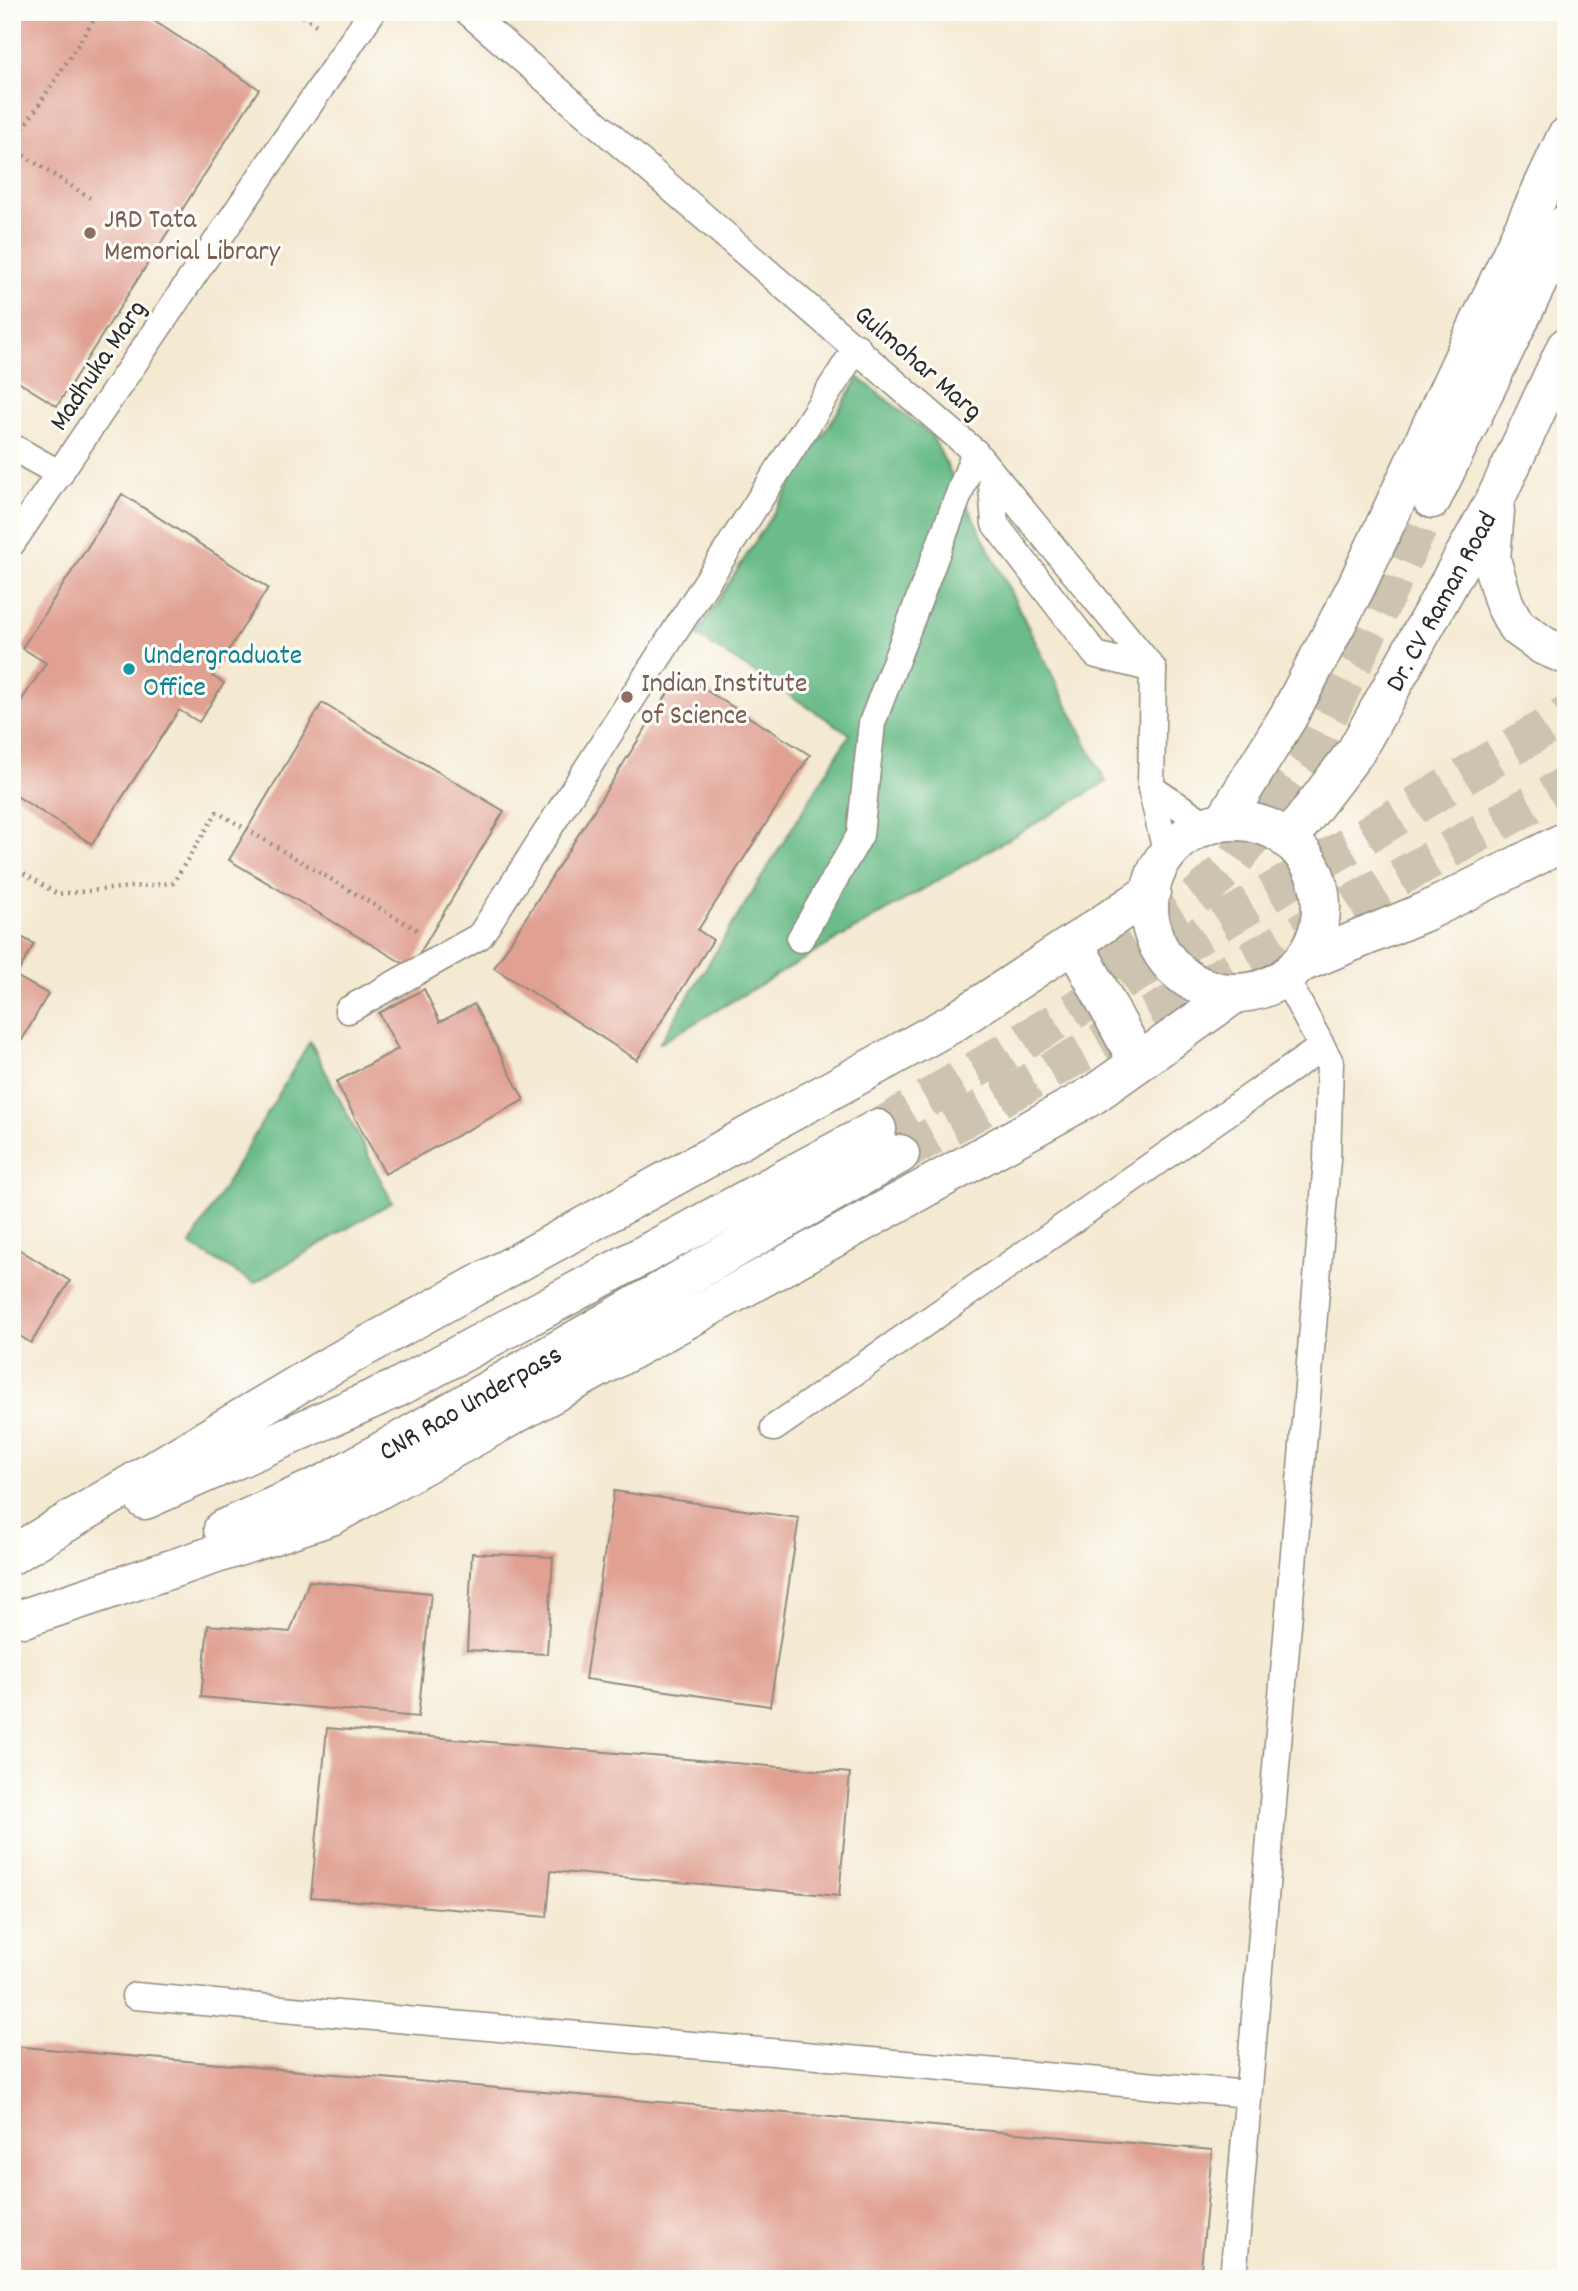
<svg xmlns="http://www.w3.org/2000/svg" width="1578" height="2291" font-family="Dekko,sans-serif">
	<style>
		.forest { fill: #6bbc89; stroke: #4b745a; stroke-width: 2 }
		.building { fill: #e0a193 }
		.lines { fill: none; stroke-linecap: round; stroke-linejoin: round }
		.highway-tunnel { stroke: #ccc3b0; stroke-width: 38; stroke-dasharray: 38 19; stroke-linecap: butt }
		.lane-casing { stroke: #908a7e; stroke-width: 29 }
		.highway-casing { stroke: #908a7e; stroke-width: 41 }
		.path { stroke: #908a7e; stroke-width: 4.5; stroke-dasharray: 2 5; stroke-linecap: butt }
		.lane { stroke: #fff; stroke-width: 26 }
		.highway { stroke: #fff; stroke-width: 38 }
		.education-dot { fill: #8d6e63; stroke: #fdfcf7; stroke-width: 2.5 }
		.culture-dot { fill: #0f9aa8; stroke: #fdfcf7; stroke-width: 2.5 }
		.labels { text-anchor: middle; stroke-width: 6; stroke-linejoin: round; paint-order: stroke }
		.education-label { font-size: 28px; fill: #785e54; stroke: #fdfcf7; text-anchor: start }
		.street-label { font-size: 28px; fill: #2b2b2b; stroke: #fdfcf7 }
		.culture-label { font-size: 28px; fill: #0d838f; stroke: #fdfcf7; text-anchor: start }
	</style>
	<rect width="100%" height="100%" fill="#fdfcf7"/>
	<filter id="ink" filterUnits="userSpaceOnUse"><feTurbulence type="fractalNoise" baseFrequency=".0143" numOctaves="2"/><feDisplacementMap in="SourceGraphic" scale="14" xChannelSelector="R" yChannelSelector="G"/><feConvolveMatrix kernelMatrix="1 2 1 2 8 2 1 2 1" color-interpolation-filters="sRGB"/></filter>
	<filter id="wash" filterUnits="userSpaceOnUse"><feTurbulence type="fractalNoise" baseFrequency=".00686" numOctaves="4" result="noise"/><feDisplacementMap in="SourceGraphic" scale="28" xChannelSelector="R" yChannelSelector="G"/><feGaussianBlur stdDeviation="1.57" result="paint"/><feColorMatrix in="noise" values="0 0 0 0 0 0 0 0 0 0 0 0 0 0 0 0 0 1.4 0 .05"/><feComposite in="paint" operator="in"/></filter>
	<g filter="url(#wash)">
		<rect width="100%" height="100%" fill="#f4e9d1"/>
		<g class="forest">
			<polygon points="859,378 932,436 1106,782 659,1044 850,734 696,635"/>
			<polygon points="310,1041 392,1202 254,1283 190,1245"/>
		</g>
		<g id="blocks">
			<g class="building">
				<polygon points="12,12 140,12 259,89 57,406 12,378"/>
				<polygon points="122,494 268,588 212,676 224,683 199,722 179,710 92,844 12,793 12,715 46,663 22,648"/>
				<polygon points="680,674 810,755 698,930 713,940 637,1060 494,968"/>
				<polygon points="322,703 504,811 411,968 229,860"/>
				<polygon points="12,932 34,944 16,976 48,994 22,1040 12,1034"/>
				<polygon points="424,989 440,1022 474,1004 524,1100 385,1174 336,1082 398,1049 379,1013"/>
				<polygon points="12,1245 70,1281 31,1343 12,1331"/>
				<polygon points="614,1491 799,1518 770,1706 585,1679"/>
				<polygon points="472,1553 553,1557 547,1654 467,1650"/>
				<polygon points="309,1581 431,1593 418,1717 201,1697 208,1625 290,1632"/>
				<polygon points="327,1728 850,1773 839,1896 551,1871 547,1917 311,1897"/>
				<polygon points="12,2046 1212,2150 1200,2279 12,2279"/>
			</g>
		</g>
	</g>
	<g filter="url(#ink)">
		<use href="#blocks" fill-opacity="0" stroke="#908a7e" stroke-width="2"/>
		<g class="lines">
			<g class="highway-tunnel">
				<polyline points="1104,966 1182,910 1226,870 1272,814 1306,763 1432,499"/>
				<polyline points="877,1129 1566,715"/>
				<polyline points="900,1154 1566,785"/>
			</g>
			<defs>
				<g id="lane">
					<polyline points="468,12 975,452 1153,669 1151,788 1167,856"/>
					<polyline points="12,447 60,474"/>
					<polyline points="991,472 995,524 1096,655 1153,669"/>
					<polyline points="12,543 372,12"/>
					<polyline points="1151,788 1209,826"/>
					<polyline points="800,939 860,835 872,723 975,452"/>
					<polyline points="348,1010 480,936 857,347"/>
					<polyline points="774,1428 1322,1047"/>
					<polyline points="135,1996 1248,2094"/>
					<polyline points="1233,2279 1327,1160 1330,1062 1285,977"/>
				</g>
				<g id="highway">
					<polyline points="1432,499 1566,224"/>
					<polyline points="1495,511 1491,559 1504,603 1516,626 1544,646 1566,655"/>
					<polyline points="1224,821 1288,717 1357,585 1566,137"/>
					<circle cx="1235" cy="907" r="86"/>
					<path id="s1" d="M1288,840L1356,751L1496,498L1566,347"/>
					<polyline points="1074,943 1138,1062"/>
					<polyline points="1299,964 1427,911 1566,841"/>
					<polyline points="145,1500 397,1388 877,1129"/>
					<path id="s2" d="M223,1529L328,1482L900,1154"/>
					<polyline points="12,1555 319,1372 953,1023 1151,892"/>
					<polyline points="24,1618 331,1516 1093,1095 1236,993"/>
				</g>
			</defs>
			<use href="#lane" class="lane-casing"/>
			<use href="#highway" class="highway-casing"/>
			<g class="path">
				<polyline points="297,12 319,27"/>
				<polyline points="12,146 99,12"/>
				<polyline points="12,148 90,198"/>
				<polyline points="12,866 57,894 173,883 217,812 417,930"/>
			</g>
			<use href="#lane" class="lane"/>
			<use href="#highway" class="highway"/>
		</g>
	</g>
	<g class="education-dot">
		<circle cx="90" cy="233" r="7"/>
		<circle cx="627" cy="697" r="7"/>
	</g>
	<circle class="culture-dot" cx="129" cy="669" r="7"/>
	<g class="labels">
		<g class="education-label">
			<text x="104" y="227">JRD Tata<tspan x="104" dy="32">Memorial Library</tspan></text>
			<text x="641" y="691">Indian Institute<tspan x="641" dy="32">of Science</tspan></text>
		</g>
		<g class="street-label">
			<text transform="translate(920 361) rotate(41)" y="10">Gulmohar Marg</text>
			<text transform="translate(96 364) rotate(-56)" y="10">Madhuka Marg</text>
			<text dy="10" stroke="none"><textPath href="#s1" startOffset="284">Dr. CV Raman Road</textPath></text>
			<text dy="10" stroke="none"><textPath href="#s2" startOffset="278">CNR Rao Underpass</textPath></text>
		</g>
		<g class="culture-label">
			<text x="143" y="663">Undergraduate<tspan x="143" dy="32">Office</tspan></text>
		</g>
	</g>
	<rect width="1578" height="2291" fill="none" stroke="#fdfcf7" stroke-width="42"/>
</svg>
